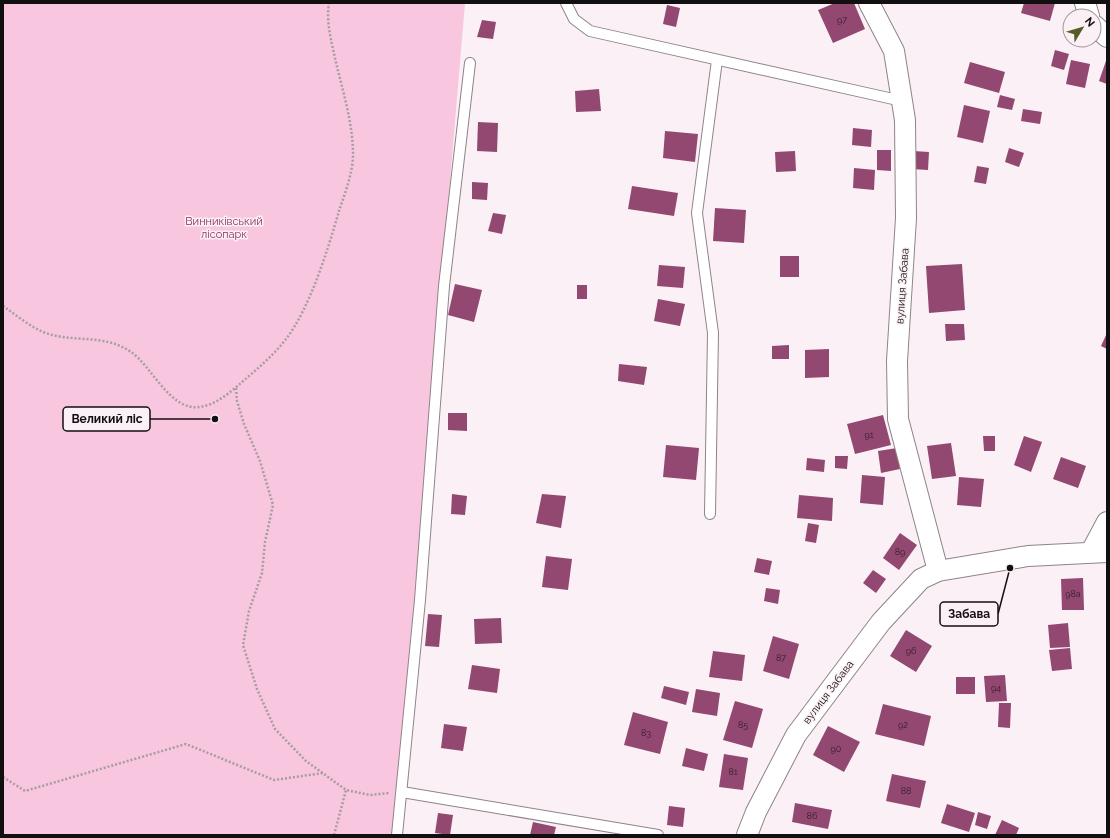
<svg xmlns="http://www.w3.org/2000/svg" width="1110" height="838" font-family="Raleway,sans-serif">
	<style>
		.green { fill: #f8c6de }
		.building { fill: #924870 }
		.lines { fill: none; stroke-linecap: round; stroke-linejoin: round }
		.lane-casing { stroke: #8d8488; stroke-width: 12 }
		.street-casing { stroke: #8d8488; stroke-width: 22 }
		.path { stroke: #a59da1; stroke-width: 2.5; stroke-dasharray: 2 2; stroke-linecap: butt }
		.lane { stroke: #fff; stroke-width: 10 }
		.street { stroke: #fff; stroke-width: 20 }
		.labels { text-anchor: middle; stroke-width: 3; stroke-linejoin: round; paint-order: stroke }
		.number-label { font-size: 9px; fill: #321d29 }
		.park-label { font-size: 11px; fill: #8b2e65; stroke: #fbf0f5 }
		.street-label { font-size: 11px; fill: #120f11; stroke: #fbf0f5 }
		.leader { fill: none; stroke: #120f11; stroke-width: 1.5 }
		.callout-dot { fill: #120f11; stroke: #fbf0f5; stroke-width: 1.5 }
		.callout { fill: #fbf0f5; stroke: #120f11; stroke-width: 1.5 }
		.callout-label { font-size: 12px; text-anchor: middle; font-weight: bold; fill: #120f11 }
	</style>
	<rect width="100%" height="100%" fill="#fbf0f5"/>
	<polygon class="green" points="3,3 465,3 395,835 3,835"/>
	<g class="building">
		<polygon points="835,3 854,3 865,29 833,43 818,10"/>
		<polygon points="1024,3 1055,3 1050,21 1021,13"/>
		<polygon points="667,5 680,8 676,27 663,24"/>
		<polygon points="482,20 496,22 493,39 477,37"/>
		<polygon points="1055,50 1069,54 1064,70 1051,66"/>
		<polygon points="1107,58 1107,84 1099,81"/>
		<polygon points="1071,60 1090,64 1085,88 1066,84"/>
		<polygon points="970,62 1005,72 999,93 964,83"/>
		<polygon points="599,89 601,111 576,112 575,91"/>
		<polygon points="1000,95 1015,99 1012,110 997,107"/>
		<polygon points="964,105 990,111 983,143 957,137"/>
		<polygon points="1023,109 1042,112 1040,124 1021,121"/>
		<polygon points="478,122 498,123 497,152 477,151"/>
		<polygon points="853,128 872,130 871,147 852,145"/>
		<polygon points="665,131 698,134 695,162 663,158"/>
		<polygon points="1009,148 1024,153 1019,167 1005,162"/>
		<polygon points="877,150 891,150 891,171 877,170"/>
		<polygon points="795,151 796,171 776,172 775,152"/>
		<polygon points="913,151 929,152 928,170 912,169"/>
		<polygon points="977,166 989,168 986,184 974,182"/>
		<polygon points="854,168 875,170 874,190 853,188"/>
		<polygon points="472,182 488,183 487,200 472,199"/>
		<polygon points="632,186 678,193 674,216 628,209"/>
		<polygon points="715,208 746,210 744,243 713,241"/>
		<polygon points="493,213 506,215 502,234 488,231"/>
		<rect x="780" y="256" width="19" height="21"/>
		<polygon points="962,264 965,310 929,313 926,266"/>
		<polygon points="659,265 685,267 683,288 657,286"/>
		<polygon points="455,284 482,290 474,322 448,315"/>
		<rect x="577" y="285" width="10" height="14"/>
		<polygon points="658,299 685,304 680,326 654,321"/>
		<polygon points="945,324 964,324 965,340 946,341"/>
		<polygon points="1107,333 1107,349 1101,346"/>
		<polygon points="789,345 789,359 772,359 772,346"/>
		<polygon points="829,349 829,377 805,378 805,350"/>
		<polygon points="619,364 647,367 644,385 618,381"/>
		<polygon points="448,413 467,413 467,431 448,430"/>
		<polygon points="883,415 891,445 855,454 847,424"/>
		<polygon points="983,436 995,436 995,451 984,451"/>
		<polygon points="1024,436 1042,442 1031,472 1014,465"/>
		<polygon points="951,443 956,476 932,479 927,446"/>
		<polygon points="666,445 699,448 696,480 663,477"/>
		<polygon points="897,448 900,469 881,473 878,451"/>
		<polygon points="835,456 848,456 847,469 835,468"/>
		<polygon points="1061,457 1086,466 1078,488 1053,479"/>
		<polygon points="807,458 825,460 824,472 806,470"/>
		<polygon points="862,475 885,477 883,505 860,503"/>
		<polygon points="959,477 984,479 981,507 957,505"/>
		<polygon points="452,494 467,496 465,515 451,514"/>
		<polygon points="542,494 566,496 561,528 536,523"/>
		<polygon points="799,495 833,498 832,521 797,518"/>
		<polygon points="808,523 819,525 816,543 805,541"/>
		<polygon points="900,533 917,545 899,570 883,558"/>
		<polygon points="546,556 572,559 568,590 542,587"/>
		<polygon points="757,558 772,561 769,575 754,572"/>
		<polygon points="873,570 886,579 876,593 863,583"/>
		<polygon points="1083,578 1084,610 1062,610 1061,579"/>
		<polygon points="766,588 780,590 778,604 764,601"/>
		<polygon points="428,614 442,615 439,647 425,646"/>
		<polygon points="501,618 502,643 475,644 474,619"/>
		<polygon points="1068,623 1070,647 1050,648 1048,625"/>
		<polygon points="906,630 932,646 916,672 890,656"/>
		<polygon points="773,636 799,644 789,679 763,671"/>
		<polygon points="1070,648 1072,669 1052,671 1049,650"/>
		<polygon points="713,651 745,655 742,681 709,677"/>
		<polygon points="472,665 500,669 497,693 468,689"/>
		<polygon points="1005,675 1007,701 986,702 984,676"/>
		<rect x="956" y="677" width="19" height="17"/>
		<polygon points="664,686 689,692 686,705 661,698"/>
		<polygon points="696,689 720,693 717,716 692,712"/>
		<polygon points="735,701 763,709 752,748 723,740"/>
		<polygon points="999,703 1011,703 1010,728 998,727"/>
		<polygon points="883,704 931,716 924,746 875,734"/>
		<polygon points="633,712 668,722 660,754 624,745"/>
		<polygon points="444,724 467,727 463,751 441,748"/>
		<polygon points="828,726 860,742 844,772 813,755"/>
		<polygon points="686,748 708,754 704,771 682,766"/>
		<polygon points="724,754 748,758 743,790 719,787"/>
		<polygon points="892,774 926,781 920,808 886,801"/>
		<polygon points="795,803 832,810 828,829 792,822"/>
		<polygon points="947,804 975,813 969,832 941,823"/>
		<polygon points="669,806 685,808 683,827 667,825"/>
		<polygon points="978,812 991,816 987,829 975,825"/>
		<polygon points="438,813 453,815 450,835 435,833"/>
		<polygon points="1002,820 1019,828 1016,835 995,835"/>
		<polygon points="533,822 556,827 554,835 530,835"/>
	</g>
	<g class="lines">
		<defs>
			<g id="lane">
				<polyline points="566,3 574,19 590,31 902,101"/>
				<polyline points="710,514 713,333 697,213 717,60"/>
				<polyline points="402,792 658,835"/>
				<polyline points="397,835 420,600 444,286 470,63"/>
			</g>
			<g id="street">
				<polyline points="869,3 894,51 905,120 906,218 897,361 898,419 938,571"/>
				<polyline points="1085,3 1089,16"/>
				<polyline points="1094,25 1107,37"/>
				<polyline points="1091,552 1107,522"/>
				<polyline points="747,835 756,812 796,735 881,622 921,579 938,571 1028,556 1107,552"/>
			</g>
		</defs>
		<use href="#lane" class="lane-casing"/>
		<use href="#street" class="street-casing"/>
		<g class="path">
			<path d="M3,306C19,317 37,333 57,336C83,341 108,336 131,352C151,365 170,411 199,407C216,405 229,393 241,383C257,369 273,356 286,339C310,308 328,249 339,211C345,193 353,173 353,154C353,122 342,89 335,58C331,40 326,21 329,3"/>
			<polyline points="236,388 237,401 244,424 260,461 273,505 265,542 262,573 249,611 243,645 257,689 275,729 306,761 346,790 370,795 389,793"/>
			<polyline points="3,777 25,791 186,744 274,780 323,773"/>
			<polyline points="334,835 346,790"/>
		</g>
		<use href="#lane" class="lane"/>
		<use href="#street" class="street"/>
	</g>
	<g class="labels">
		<g class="number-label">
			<text x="842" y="23">97</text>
			<text x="869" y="438">91</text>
			<text x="900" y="555">89</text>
			<text x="1073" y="597">98а</text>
			<text x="911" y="654">96</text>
			<text x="781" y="661">87</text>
			<text x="996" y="691">94</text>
			<text x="743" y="728">85</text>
			<text x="903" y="728">92</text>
			<text x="646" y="736">83</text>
			<text x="836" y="752">90</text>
			<text x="733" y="775">81</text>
			<text x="906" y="794">88</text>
			<text x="812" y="819">86</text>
		</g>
		<g class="park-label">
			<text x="224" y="225">Винниківський<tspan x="224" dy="13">лісопарк</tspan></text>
		</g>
		<g class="street-label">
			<text transform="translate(902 286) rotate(-86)" y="4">вулиця Забава</text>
			<text transform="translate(828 692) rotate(-53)" y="4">вулиця Забава</text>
		</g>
	</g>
	<path class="leader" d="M215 419L150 419M1010 568L998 614"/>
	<g class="callout-dot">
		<circle cx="215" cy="419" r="4"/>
		<circle cx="1010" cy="568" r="4"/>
	</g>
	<g class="callout">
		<rect x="63" y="407" width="87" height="24" rx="4"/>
		<rect x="940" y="602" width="58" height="24" rx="4"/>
	</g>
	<g class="callout-label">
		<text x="107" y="423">Великий ліс</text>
		<text x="969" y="618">Забава</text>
	</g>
	<rect width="1110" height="838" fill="none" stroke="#120f11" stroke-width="8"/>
	<g transform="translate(1082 28) rotate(52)"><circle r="19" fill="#fbf0f5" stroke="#9e969a"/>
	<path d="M0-3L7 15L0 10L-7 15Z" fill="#555b29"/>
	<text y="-6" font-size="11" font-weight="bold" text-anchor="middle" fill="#120f11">N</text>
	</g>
</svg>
